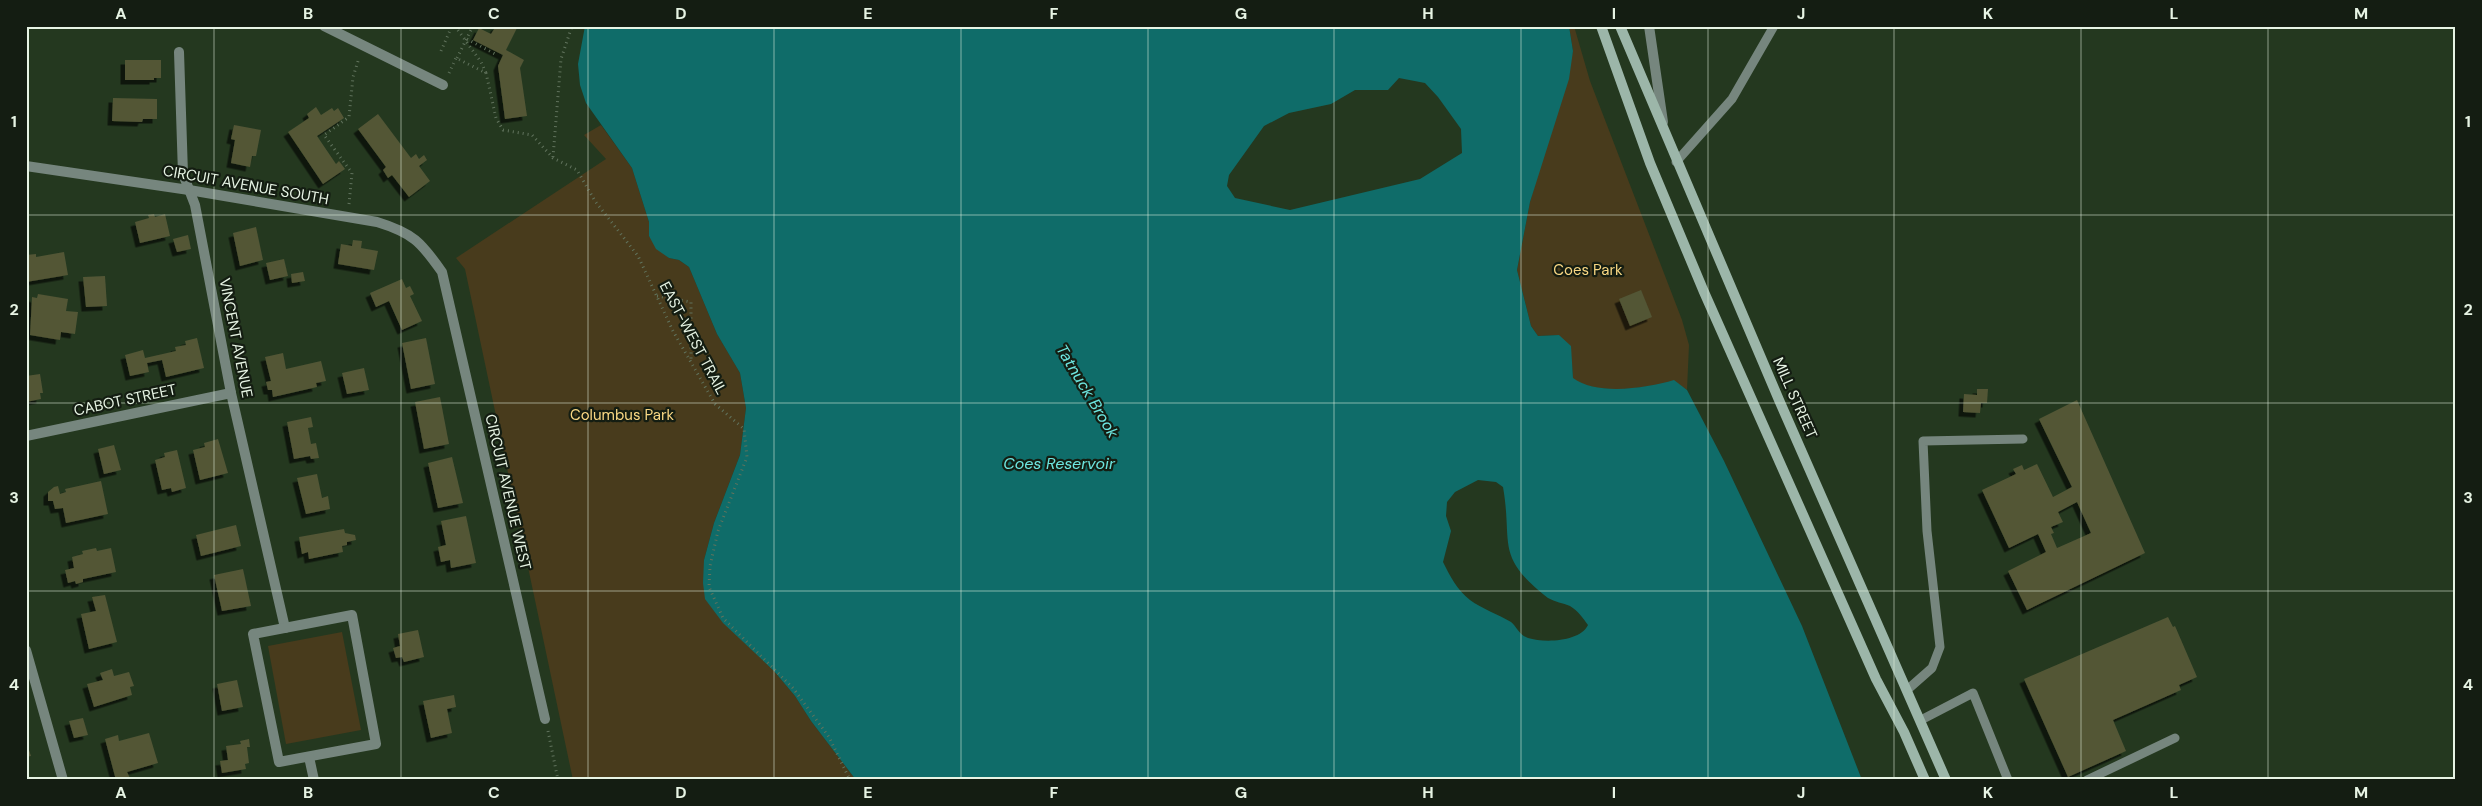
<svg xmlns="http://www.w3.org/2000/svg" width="2482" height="806" font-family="'DM Sans',sans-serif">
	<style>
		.green { fill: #483b1c }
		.water { fill: #0f6c69; fill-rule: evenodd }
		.building { fill: #525636; fill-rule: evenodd; filter: url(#shadow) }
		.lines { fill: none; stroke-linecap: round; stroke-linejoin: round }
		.path { stroke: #61735d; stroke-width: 3; stroke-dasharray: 1 4; stroke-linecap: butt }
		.service { stroke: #76867e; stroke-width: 9 }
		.minor { stroke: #76867e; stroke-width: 10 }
		.secondary { stroke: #9cb6a9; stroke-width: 10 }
		.grid { fill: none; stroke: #e7f4e4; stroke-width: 1; stroke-opacity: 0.55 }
		.labels { text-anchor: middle; stroke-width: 4.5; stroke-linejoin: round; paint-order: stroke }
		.street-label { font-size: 15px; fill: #e7f4e4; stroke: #141d12 }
		.park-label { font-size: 15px; fill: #f8d783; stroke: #141d12 }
		.water-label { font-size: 16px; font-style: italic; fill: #6de6e0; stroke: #141d12 }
		.neatline { fill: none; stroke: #e7f4e4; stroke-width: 2 }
		.grid-label { font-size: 16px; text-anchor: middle; font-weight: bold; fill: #e7f4e4 }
	</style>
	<defs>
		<filter id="shadow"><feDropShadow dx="-4.5" dy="4.5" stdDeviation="0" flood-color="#0009"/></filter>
	</defs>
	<rect width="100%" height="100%" fill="#24381f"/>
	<g class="green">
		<path d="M1569,26H1574L1590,81L1682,320L1689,345L1687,390L1674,381C1646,388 1598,396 1573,379L1572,364L1559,335L1538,336L1531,326L1517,270L1530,202L1573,51Z"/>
		<polygon points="601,125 632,168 649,222 649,236 669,258 679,260 689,267 717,334 740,373 746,408 740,455 714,523 704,560 774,671 795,696 811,721 856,780 573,780 465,269 456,258 606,159 584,135"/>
		<polygon points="342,632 361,730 286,744 268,646"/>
	</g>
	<path class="water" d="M585,26H1569L1573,51L1569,79L1530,202L1517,270L1531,326L1538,336L1559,335L1571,346L1573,378C1597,396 1647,388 1674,380L1687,390L1724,461L1802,626L1862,780H856L811,721L795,696L774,671L723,623L705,599L703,583L704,560L714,523L740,455L746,408L740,373L717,334L689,267L679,260L669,258L656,249L649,236V222L632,168L586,103L580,85L578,64ZM1399,78L1425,83L1438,97L1461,129L1462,153L1420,179L1290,210L1235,198L1227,186L1229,175L1264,126L1289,113L1331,104L1355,90H1388ZM1478,480L1496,482L1503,487C1513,544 1494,556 1548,598C1555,602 1563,603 1570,606C1578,611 1583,618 1588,625C1580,642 1544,643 1528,638C1519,635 1517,627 1511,622C1498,614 1482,609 1470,600C1457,590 1450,576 1443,562L1451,531L1446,516L1447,502L1455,492Z"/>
	<g class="building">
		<polygon points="496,26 518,26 506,50 524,60 520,68 527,116 505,119 498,66 503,55 473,40 479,28 491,34"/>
		<polygon points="125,60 161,60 161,78 154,78 154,80 125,80"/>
		<polygon points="113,98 157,99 157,119 143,119 142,122 112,121"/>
		<polygon points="316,107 321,115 332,108 334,111 338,108 344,118 317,136 336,164 339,161 345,169 323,184 288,132 309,118 307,114"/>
		<polygon points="378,114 411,158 416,154 419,159 424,155 427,160 419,166 430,181 409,197 392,175 388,178 383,170 386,167 358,129"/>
		<polygon points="234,125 261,130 256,156 252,156 250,167 231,163 235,140 231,139"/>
		<polygon points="154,214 155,217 165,214 170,236 140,243 135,222 149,218 148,215"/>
		<polygon points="256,227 263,260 240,266 233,233"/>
		<polygon points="188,235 191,249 177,252 173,239"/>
		<polygon points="353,240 362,241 361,248 378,251 374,270 338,264 341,244 352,246"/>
		<polygon points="64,252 68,275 26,282 26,255 36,254 36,257"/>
		<polygon points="284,259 288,276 270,280 266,263"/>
		<polygon points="303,272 305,281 292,283 291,274"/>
		<polygon points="105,276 107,306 86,307 83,277"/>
		<polygon points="402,279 406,288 410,286 414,294 410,296 422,321 402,330 389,301 376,307 370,293"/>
		<polygon points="1641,290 1652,317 1630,326 1619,299"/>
		<polygon points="38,294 68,299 66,311 78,312 75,334 61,332 60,340 30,335 32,297 37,298"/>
		<polygon points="197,338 204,368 166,377 162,360 147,363 149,372 130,376 125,355 143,350 145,358 176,351 175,347 186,345 185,341"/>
		<polygon points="426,338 435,384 411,389 402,343"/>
		<polygon points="283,353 286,369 321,361 326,381 316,383 317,387 273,397 272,390 268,390 266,382 271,381 265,357"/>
		<polygon points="364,368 369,390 347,394 342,373"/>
		<polygon points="40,374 43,393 40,393 41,399 26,402 26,376"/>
		<polygon points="1977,389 1988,389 1987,403 1981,403 1980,413 1963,412 1964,394 1977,395"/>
		<polygon points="440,397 449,444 424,449 415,402"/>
		<path d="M2077,400L2145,553L2027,610L2008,571L2046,552L2038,534L2009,548L1982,490L2016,474L2013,469L2022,465L2024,470L2037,464L2053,497L2072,487L2039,419ZM2077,502L2091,533L2057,548L2051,534L2054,533L2051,527L2063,522L2058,512Z"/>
		<polygon points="311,417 313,427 308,428 311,444 316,443 319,458 311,459 310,456 294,459 287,422"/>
		<polygon points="218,439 228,473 200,480 193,450 205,447 204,443"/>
		<polygon points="114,445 121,470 104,474 98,449"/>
		<polygon points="177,450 186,488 172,492 171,488 162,490 155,460 165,457 164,453"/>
		<polygon points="452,457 463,503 438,508 428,463"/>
		<polygon points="317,474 322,498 328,496 330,509 306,514 297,478"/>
		<polygon points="101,481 108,514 66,523 63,508 55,509 53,501 48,501 48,492 54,487 58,486 60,494 66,492 65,489"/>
		<polygon points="466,516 476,563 451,568 450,560 441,562 438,547 446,545 441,521"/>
		<polygon points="236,525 241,546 201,556 196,535"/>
		<polygon points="344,529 345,533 355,535 356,540 347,542 347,545 342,546 343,552 309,559 308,552 302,554 299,537"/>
		<polygon points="96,548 97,551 111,548 116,572 83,579 83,582 76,584 75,581 68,583 65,570 74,568 72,557 83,554 82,551"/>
		<polygon points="243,569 251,606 222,611 214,575"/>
		<polygon points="105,595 117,642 89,649 81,614 96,611 92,597"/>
		<polygon points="2168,617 2173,627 2175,626 2197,677 2179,685 2181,690 2113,720 2126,751 2068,777 2024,679"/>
		<polygon points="418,630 424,657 404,662 402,657 396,658 393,648 400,646 398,634"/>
		<polygon points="112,669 114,676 129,672 134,686 130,687 132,695 94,707 87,684 103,680 100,673"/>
		<polygon points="237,680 243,707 222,711 217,684"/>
		<polygon points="454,695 456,707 447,709 452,733 431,738 423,701"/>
		<polygon points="83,718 88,735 74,738 69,721"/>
		<polygon points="149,733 158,763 127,772 130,778 116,780 105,739 118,735 119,741"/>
		<polygon points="249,739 250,747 247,747 249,763 245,764 246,769 222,773 220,761 228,760 226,746 241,744 240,741"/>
		<polygon points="26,741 31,756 26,757"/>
	</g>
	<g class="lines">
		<g class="path">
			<polyline points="455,26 481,62 486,73"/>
			<polyline points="467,39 497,55"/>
			<polyline points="441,51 452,26"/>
			<polyline points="457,58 473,26"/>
			<polyline points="449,73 456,58 486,73 496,118 503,130 532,135 553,158 577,170 595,201 638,256 673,331 715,404 744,429 747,457 718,531 710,566 709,587 723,618 793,688 829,737 850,780"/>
			<polyline points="553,157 561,59 572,26"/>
			<polyline points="349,204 352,173 324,135 349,117 353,77 359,58"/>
			<polyline points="657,296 691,302 691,359"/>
			<polyline points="548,731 558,780"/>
		</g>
		<g class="service">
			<polyline points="1676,162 1732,99 1774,26"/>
			<polyline points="1907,690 1932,668 1940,647 1927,531 1923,441 2023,439"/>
			<polyline points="1921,720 1973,693 2008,780"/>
			<polyline points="2087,780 2175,738"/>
		</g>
		<g class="minor">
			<polyline points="324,26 443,85"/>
			<polyline points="1649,26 1663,122"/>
			<polyline points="179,52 183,174 195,205 231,393 285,628"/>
			<path d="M26,166L189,190L377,222C413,233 421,242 442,272L545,719"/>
			<polyline points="26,436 231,393"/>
			<polygon points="352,615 376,744 279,762 253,634"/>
			<polyline points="26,650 63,780"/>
			<polyline points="309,757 314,780"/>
		</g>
		<g class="secondary">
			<polyline points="1601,26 1650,163 1704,292 1876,679 1904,732 1925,780"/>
			<polyline points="1620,26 1779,400 1946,780"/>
		</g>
	</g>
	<path class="grid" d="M214,26V780M401,26V780M588,26V780M774,26V780M961,26V780M1148,26V780M1334,26V780M1521,26V780M1708,26V780M1894,26V780M2081,26V780M2268,26V780M26,215H2456M26,403H2456M26,591H2456"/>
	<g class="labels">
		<g class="street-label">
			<text transform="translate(246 185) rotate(10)" y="5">CIRCUIT AVENUE SOUTH</text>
			<text transform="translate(236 338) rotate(79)" y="5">VINCENT AVENUE</text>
			<text transform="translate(693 338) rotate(62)" y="5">EAST-WEST TRAIL</text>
			<text transform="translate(1795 398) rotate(66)" y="5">MILL STREET</text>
			<text transform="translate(125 400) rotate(-12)" y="5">CABOT STREET</text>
			<text transform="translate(508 492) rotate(77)" y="5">CIRCUIT AVENUE WEST</text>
		</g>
		<g class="park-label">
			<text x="1588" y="275">Coes Park</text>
			<text x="622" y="420">Columbus Park</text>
		</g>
		<g class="water-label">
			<text transform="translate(1088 391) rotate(59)" y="6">Tatnuck Brook</text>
			<text x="1059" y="469">Coes Reservoir</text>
		</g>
	</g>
	<rect width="2482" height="806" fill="none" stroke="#141d12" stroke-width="55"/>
	<rect x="28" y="28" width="2426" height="750" class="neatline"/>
	<g class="grid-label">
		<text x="121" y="19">A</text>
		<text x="308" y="19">B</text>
		<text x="494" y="19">C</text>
		<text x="681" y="19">D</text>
		<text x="868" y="19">E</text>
		<text x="1054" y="19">F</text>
		<text x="1241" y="19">G</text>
		<text x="1428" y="19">H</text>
		<text x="1614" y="19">I</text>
		<text x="1801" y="19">J</text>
		<text x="1988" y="19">K</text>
		<text x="2174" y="19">L</text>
		<text x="2361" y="19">M</text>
		<text x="14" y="127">1</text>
		<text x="2468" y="127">1</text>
		<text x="14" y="315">2</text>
		<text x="2468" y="315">2</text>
		<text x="14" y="503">3</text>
		<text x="2468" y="503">3</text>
		<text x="14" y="690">4</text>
		<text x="2468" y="690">4</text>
		<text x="121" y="798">A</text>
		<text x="308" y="798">B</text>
		<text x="494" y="798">C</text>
		<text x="681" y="798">D</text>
		<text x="868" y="798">E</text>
		<text x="1054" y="798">F</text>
		<text x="1241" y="798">G</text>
		<text x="1428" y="798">H</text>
		<text x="1614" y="798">I</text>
		<text x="1801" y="798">J</text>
		<text x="1988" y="798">K</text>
		<text x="2174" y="798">L</text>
		<text x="2361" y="798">M</text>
	</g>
</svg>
